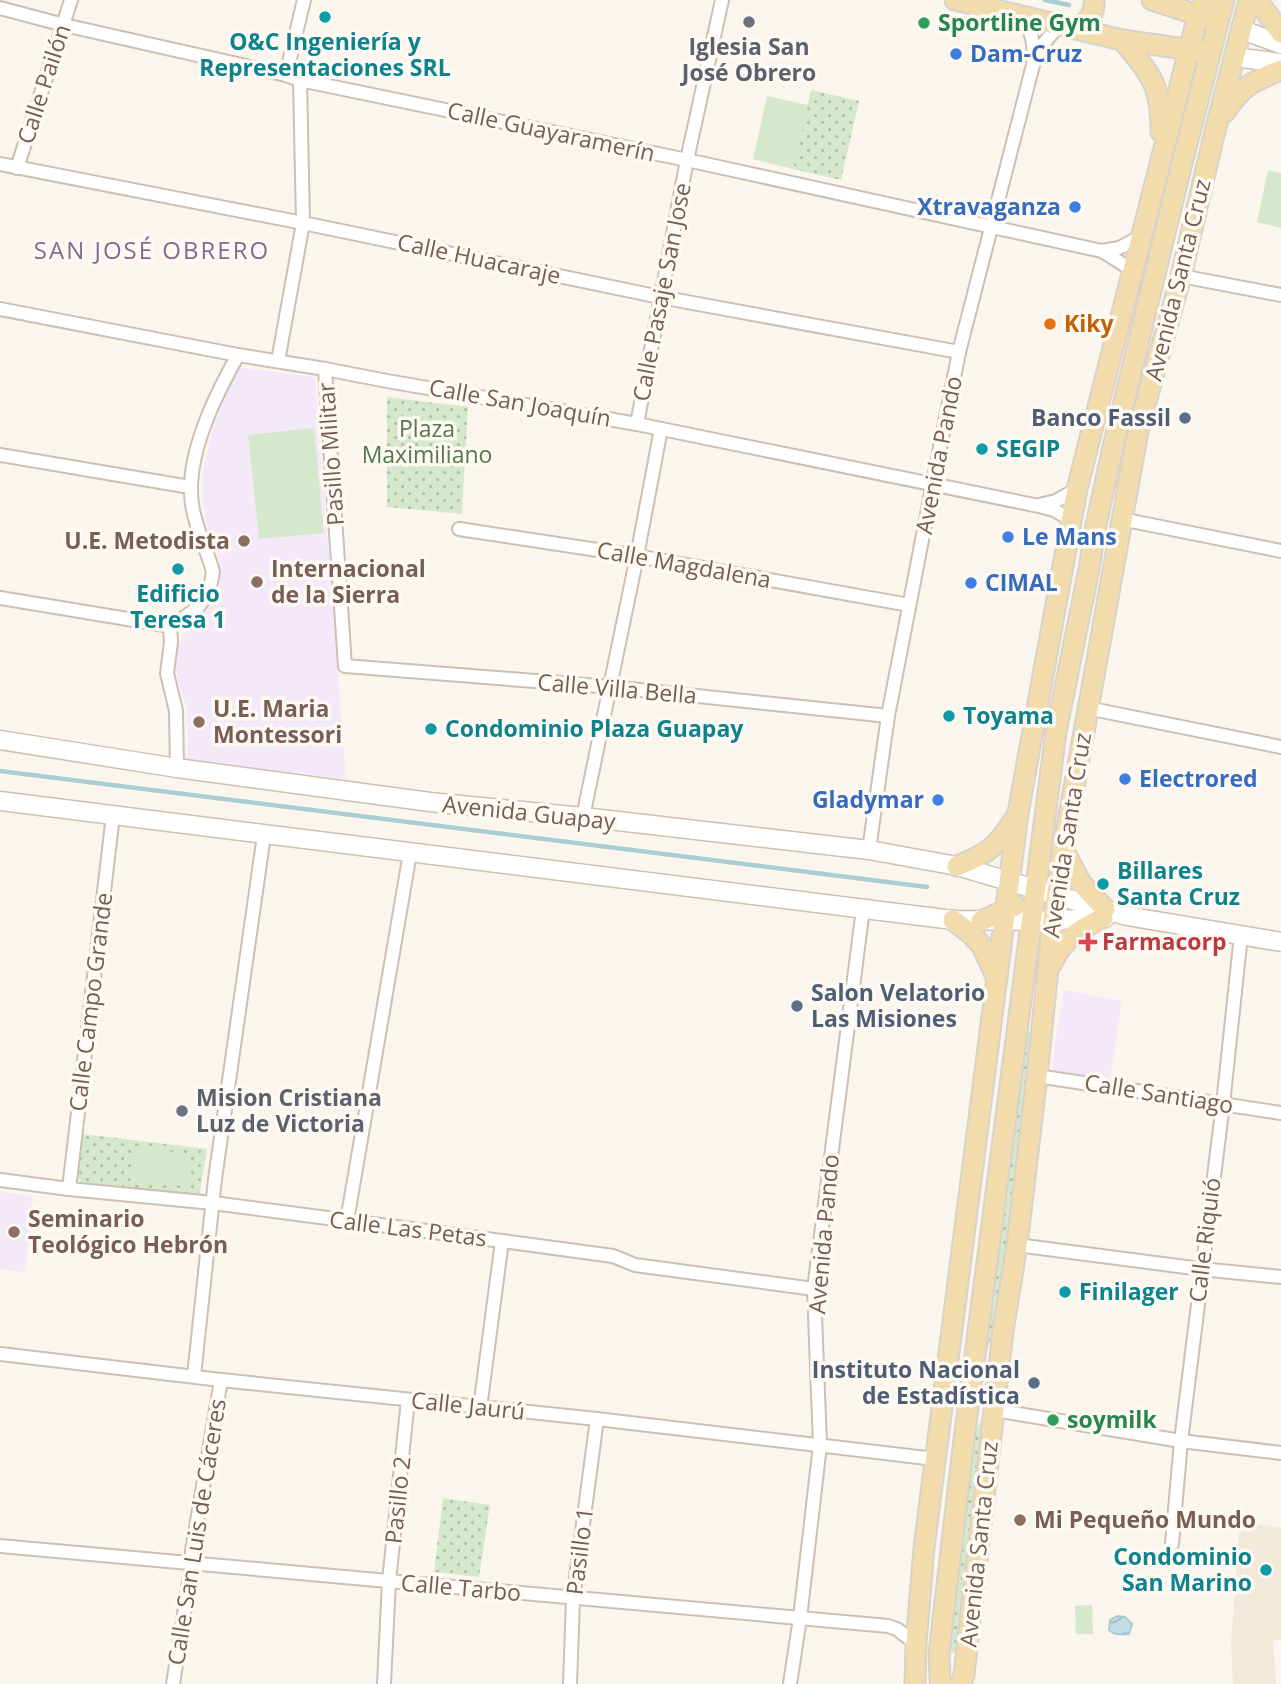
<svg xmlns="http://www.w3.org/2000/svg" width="1281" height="1684" font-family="'Open Sans',sans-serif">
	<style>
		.residential { fill: #f2e9db }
		.education { fill: #f3e9f8 }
		.grass { fill: url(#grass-dots) }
		.garden { fill: #d6e8cb }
		.water { fill: url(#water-waves); stroke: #a9ccd5; stroke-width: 2 }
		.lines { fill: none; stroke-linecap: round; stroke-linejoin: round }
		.stream { stroke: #a9ccd5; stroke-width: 4.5 }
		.street-casing { stroke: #cdbfb3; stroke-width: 16 }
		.secondary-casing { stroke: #cfc0b0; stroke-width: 21 }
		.primary-casing { stroke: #d8d2ce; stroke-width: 23 }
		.street { stroke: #fff; stroke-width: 12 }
		.secondary { stroke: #fff; stroke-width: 18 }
		.primary { stroke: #f3dcac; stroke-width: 19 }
		.culture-dot { fill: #0f9aa8; stroke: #fefaf3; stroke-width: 2.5 }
		.worship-dot { fill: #6b7280; stroke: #fefaf3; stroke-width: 2.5 }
		.leisure-dot { fill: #2e9e5b; stroke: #fefaf3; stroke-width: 2.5 }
		.shop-dot { fill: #3f7fe0; stroke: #fefaf3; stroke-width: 2.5 }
		.food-dot { fill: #e8710a; stroke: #fefaf3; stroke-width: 2.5 }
		.service-dot { fill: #5c6f8a; stroke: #fefaf3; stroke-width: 2.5 }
		.education-dot { fill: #8d6e63; stroke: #fefaf3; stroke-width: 2.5 }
		.health-dot { fill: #e0444e; stroke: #fefaf3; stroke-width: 2.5 }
		.labels { text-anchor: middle; stroke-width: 7; stroke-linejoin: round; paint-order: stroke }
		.leisure-label { font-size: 23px; font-weight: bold; fill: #27864d; stroke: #fefaf3; text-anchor: start }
		.culture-label { font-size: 23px; font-weight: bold; fill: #0d838f; stroke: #fefaf3; text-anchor: start }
		.worship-label { font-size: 23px; font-weight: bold; fill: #5b616d; stroke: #fefaf3 }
		.shop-label { font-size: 23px; font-weight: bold; fill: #366cbe; stroke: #fefaf3; text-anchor: start }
		.street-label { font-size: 23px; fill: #755f51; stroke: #fefaf3 }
		.food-label { font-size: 23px; font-weight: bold; fill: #c56008; stroke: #fefaf3; text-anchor: start }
		.service-label { font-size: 23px; font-weight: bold; fill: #4e5e75; stroke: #fefaf3; text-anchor: end }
		.park-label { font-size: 23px; fill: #55794a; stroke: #fefaf3 }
		.education-label { font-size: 23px; font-weight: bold; fill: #785e54; stroke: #fefaf3; text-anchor: start }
		.health-label { font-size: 23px; font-weight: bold; fill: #be3a42; stroke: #fefaf3; text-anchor: start }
		.neighbourhood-label { font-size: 24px; letter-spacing: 2px; fill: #856990; stroke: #fefaf3 }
	</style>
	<defs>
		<pattern id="grass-dots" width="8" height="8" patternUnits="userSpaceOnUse" patternTransform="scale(1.75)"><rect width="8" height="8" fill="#d6e8cb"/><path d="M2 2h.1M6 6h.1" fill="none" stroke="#b2bfa7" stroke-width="1.8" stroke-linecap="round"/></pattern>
		<pattern id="water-waves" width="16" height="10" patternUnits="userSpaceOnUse" patternTransform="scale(1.75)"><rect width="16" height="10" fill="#c2dde4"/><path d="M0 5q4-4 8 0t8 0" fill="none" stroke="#a2b6bb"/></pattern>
	</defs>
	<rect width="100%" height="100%" fill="#fbf6ed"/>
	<polygon class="residential" points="1240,1521 1281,1528 1281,1640 1273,1641 1276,1684 1233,1684 1231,1643"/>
	<g class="education">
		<polygon points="237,367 315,377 346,779 188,762 187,708 178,682 175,661 179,643 189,627 202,617 214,599 220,585 219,558 209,535 205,517 202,499 202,476 212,431"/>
		<polygon points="1064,990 1122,1001 1110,1079 1057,1072 1053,1069 1052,1063"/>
		<polygon points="0,1192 33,1196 25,1272 0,1269"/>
	</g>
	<g class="grass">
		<polygon points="811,90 859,101 841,180 793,169"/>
		<polygon points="387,397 468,407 462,514 387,507"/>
		<polygon points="1036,1023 1004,1295 981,1370 1023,1040"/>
		<polygon points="83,1134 207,1149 200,1192 197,1195 86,1186 80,1182 78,1176"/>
		<polygon points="988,1403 957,1644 956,1651 952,1654 948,1651 972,1440"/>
		<polygon points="443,1498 490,1505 479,1577 434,1572"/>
	</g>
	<g class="garden">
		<polygon points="767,96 808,105 793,169 753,159"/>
		<polygon points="1268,170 1281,173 1281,228 1257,222"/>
		<polygon points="314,428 324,533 259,539 248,435"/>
		<polygon points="134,1147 189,1154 186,1186 130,1180"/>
		<polygon points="1092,1605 1093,1634 1076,1634 1075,1606"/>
	</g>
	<path class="water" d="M1118,1616L1125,1617L1132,1624L1129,1634C1123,1635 1114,1635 1109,1630L1110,1620Z"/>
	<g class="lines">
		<g class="stream">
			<polyline points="1045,0 1069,5"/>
			<polyline points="0,771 927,887"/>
		</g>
		<defs>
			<g id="street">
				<polyline points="0,8 64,25 286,75 300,80 687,160 1102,251 1132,270"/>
				<polyline points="1036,58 1044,43 1060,24"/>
				<polyline points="286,75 304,0"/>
				<polyline points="0,164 303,223 660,297 959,352"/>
				<polyline points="17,168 71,0"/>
				<polyline points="1102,251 1119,248 1140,237"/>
				<polyline points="1181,276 1281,295"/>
				<polyline points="0,309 238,355 325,369 387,381 637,424 1039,506 1054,510 1072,520"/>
				<polyline points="278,361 303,223 300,80"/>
				<polyline points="325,369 345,666 611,687 888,716"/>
				<polyline points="637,424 687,160 722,0"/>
				<polyline points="0,455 190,487"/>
				<polyline points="1039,505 1056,501 1077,489"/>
				<polyline points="1121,519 1281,551"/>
				<polyline points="459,529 637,556 909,605"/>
				<polyline points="0,598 170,626"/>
				<polyline points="1087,708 1281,747"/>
				<path d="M177,768L176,711L167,673L171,642L170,626C195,612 209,603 213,572C207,549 195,528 192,504C185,456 215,396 238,355"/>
				<polyline points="583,817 637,556 661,429"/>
				<path d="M869,850L888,716L933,483L959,352L1033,65C1035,46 1032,32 1023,16"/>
				<polyline points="1037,1076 1281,1113"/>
				<polyline points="0,1180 69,1189 213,1203 502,1241 613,1256 635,1265 814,1289"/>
				<polyline points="69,1189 113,815"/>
				<polyline points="347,1221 410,853"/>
				<polyline points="1017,1245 1201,1269 1281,1277"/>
				<polyline points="0,1354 221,1380 597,1419 935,1459"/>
				<polyline points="194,1376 215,1179 264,835"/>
				<polyline points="480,1408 502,1241"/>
				<polyline points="994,1410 1181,1441 1281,1453"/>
				<polyline points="1172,1544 1181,1441 1223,1104 1241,935"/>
				<polyline points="0,1546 888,1626 897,1629 916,1644"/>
				<polyline points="173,1684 192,1563 192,1551 221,1380"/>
				<polyline points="384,1684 389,1581 408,1400"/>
				<polyline points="570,1684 573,1599 597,1419"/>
				<polyline points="790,1684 800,1618 820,1445 814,1289 863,909"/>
			</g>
			<g id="secondary">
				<polyline points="1242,30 1281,44"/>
				<polyline points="1235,57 1281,63"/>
				<polyline points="0,740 177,768 430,802 583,817 869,850 957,866 1127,916 1281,942"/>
				<polyline points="0,801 953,920 1031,921 1105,918"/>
			</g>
			<g id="primary">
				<polyline points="955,0 1122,40 1199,51"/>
				<polyline points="1152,0 1207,18"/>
				<polyline points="1260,0 1260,4 1281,33"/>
				<path d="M1074,28C1088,24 1095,14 1094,0"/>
				<path d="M1122,40C1151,75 1161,84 1161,132"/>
				<path d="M1225,112C1242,86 1253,81 1281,70"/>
				<polyline points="1062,847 1081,883 1105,909"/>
				<path d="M957,866C990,853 997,846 1016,817"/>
				<polyline points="953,920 972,935 982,946 997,979"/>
				<polyline points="981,921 1015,906"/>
				<path d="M1052,963C1063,939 1080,929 1103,918"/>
				<polyline points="915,1684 916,1644 924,1548 1018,813 1077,489 1198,15 1206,0"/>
				<polyline points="942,1684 940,1680 939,1653 964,1439 1056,732 1089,569 1096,525 1113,447 1182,163 1224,0"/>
				<polyline points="961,1684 964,1675 1003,1331 1017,1245 1037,1076 1053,920 1063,849 1138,431 1181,276 1214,135 1249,0"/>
			</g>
		</defs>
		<use href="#street" class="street-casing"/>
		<use href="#secondary" class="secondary-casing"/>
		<use href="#primary" class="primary-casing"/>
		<use href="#street" class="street"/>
		<use href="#secondary" class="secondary"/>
		<use href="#primary" class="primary"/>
	</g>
	<g class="culture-dot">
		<circle cx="325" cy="17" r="7"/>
		<circle cx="982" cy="449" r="7"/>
		<circle cx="178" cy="569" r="7"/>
		<circle cx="949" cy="716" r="7"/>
		<circle cx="431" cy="729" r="7"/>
		<circle cx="1103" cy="884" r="7"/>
		<circle cx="1065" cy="1292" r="7"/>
		<circle cx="1266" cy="1570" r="7"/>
	</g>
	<g class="worship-dot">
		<circle cx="749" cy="22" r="7"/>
		<circle cx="182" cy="1111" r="7"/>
	</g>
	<g class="leisure-dot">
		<circle cx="924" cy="23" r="7"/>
		<circle cx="1053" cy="1420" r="7"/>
	</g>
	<g class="shop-dot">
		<circle cx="956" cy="54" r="7"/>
		<circle cx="1075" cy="207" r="7"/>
		<circle cx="1008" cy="537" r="7"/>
		<circle cx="971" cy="583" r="7"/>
		<circle cx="1125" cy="779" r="7"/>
		<circle cx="938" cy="800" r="7"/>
	</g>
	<circle class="food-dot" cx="1050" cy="324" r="7"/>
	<g class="service-dot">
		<circle cx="1185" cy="418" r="7"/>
		<circle cx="797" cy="1006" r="7"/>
		<circle cx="1034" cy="1383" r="7"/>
	</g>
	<g class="education-dot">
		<circle cx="244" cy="541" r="7"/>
		<circle cx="257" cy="582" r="7"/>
		<circle cx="199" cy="722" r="7"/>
		<circle cx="14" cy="1232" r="7"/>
		<circle cx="1020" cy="1520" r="7"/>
	</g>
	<path class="health-dot" d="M1084.5 931.5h7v7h7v7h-7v7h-7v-7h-7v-7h7z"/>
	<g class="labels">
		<g class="leisure-label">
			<text x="938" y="31">Sportline Gym</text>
			<text x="1067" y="1428">soymilk</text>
		</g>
		<g class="culture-label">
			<text x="325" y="50" text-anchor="middle">O&amp;C Ingeniería y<tspan x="325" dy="26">Representaciones SRL</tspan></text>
			<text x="996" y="457">SEGIP</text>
			<text x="178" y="602" text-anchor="middle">Edificio<tspan x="178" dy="26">Teresa 1</tspan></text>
			<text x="963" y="724">Toyama</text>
			<text x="445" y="737">Condominio Plaza Guapay</text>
			<text x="1117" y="879">Billares<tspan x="1117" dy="26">Santa Cruz</tspan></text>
			<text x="1079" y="1300">Finilager</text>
			<text x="1252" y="1565" text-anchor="end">Condominio<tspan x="1252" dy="26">San Marino</tspan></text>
		</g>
		<g class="worship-label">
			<text x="749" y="55">Iglesia San<tspan x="749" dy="26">José Obrero</tspan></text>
			<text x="196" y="1106" text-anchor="start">Mision Cristiana<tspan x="196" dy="26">Luz de Victoria</tspan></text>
		</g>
		<g class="shop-label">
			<text x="970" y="62">Dam-Cruz</text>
			<text x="1061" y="215" text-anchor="end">Xtravaganza</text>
			<text x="1022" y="545">Le Mans</text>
			<text x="985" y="591">CIMAL</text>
			<text x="1139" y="787">Electrored</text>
			<text x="924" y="808" text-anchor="end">Gladymar</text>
		</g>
		<g class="street-label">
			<text transform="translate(44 84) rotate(-72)" y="8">Calle Pailón</text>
			<text transform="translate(551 132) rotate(12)" y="8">Calle Guayaramerín</text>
			<text transform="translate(479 259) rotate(12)" y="8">Calle Huacaraje</text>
			<text transform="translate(1178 280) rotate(-76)" y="8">Avenida Santa Cruz</text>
			<text transform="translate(662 292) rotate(-79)" y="8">Calle Pasaje San Jose</text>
			<text transform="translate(520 403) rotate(10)" y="8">Calle San Joaquín</text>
			<text transform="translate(331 454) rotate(-94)" y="8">Pasillo Militar</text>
			<text transform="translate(939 455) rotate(-79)" y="8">Avenida Pando</text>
			<text transform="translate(684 565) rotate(10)" y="8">Calle Magdalena</text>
			<text transform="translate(617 689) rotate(5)" y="8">Calle Villa Bella</text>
			<text transform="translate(529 813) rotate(6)" y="8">Avenida Guapay</text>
			<text transform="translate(1067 835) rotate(-81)" y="8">Avenida Santa Cruz</text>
			<text transform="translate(91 1002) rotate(-83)" y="8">Calle Campo Grande</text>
			<text transform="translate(1159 1094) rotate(9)" y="8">Calle Santiago</text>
			<text transform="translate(408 1229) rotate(7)" y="8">Calle Las Petas</text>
			<text transform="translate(824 1234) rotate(-85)" y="8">Avenida Pando</text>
			<text transform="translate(1205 1240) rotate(-83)" y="8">Calle Riquió</text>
			<text transform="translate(468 1406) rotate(6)" y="8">Calle Jaurú</text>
			<text transform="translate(398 1500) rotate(-84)" y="8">Pasillo 2</text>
			<text transform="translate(197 1532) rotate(-81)" y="8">Calle San Luis de Cáceres</text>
			<text transform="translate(979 1544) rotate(-84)" y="8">Avenida Santa Cruz</text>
			<text transform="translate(580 1551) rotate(-83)" y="8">Pasillo 1</text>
			<text transform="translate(461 1588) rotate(5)" y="8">Calle Tarbo</text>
		</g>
		<g class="food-label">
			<text x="1064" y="332">Kiky</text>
		</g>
		<g class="service-label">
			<text x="1171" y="426">Banco Fassil</text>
			<text x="811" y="1001" text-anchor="start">Salon Velatorio<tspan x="811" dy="26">Las Misiones</tspan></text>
			<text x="1020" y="1378">Instituto Nacional<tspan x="1020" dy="26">de Estadística</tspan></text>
		</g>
		<g class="park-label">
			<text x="427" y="437">Plaza<tspan x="427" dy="26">Maximiliano</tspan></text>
		</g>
		<g class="education-label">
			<text x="230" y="549" text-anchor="end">U.E. Metodista</text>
			<text x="271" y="577">Internacional<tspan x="271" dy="26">de la Sierra</tspan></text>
			<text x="213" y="717">U.E. Maria<tspan x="213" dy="26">Montessori</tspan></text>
			<text x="28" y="1227">Seminario<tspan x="28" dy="26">Teológico Hebrón</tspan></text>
			<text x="1034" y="1528">Mi Pequeño Mundo</text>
		</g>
		<g class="health-label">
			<text x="1102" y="950">Farmacorp</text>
		</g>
		<g class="neighbourhood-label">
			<text x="152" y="259">SAN JOSÉ OBRERO</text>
		</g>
	</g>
</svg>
